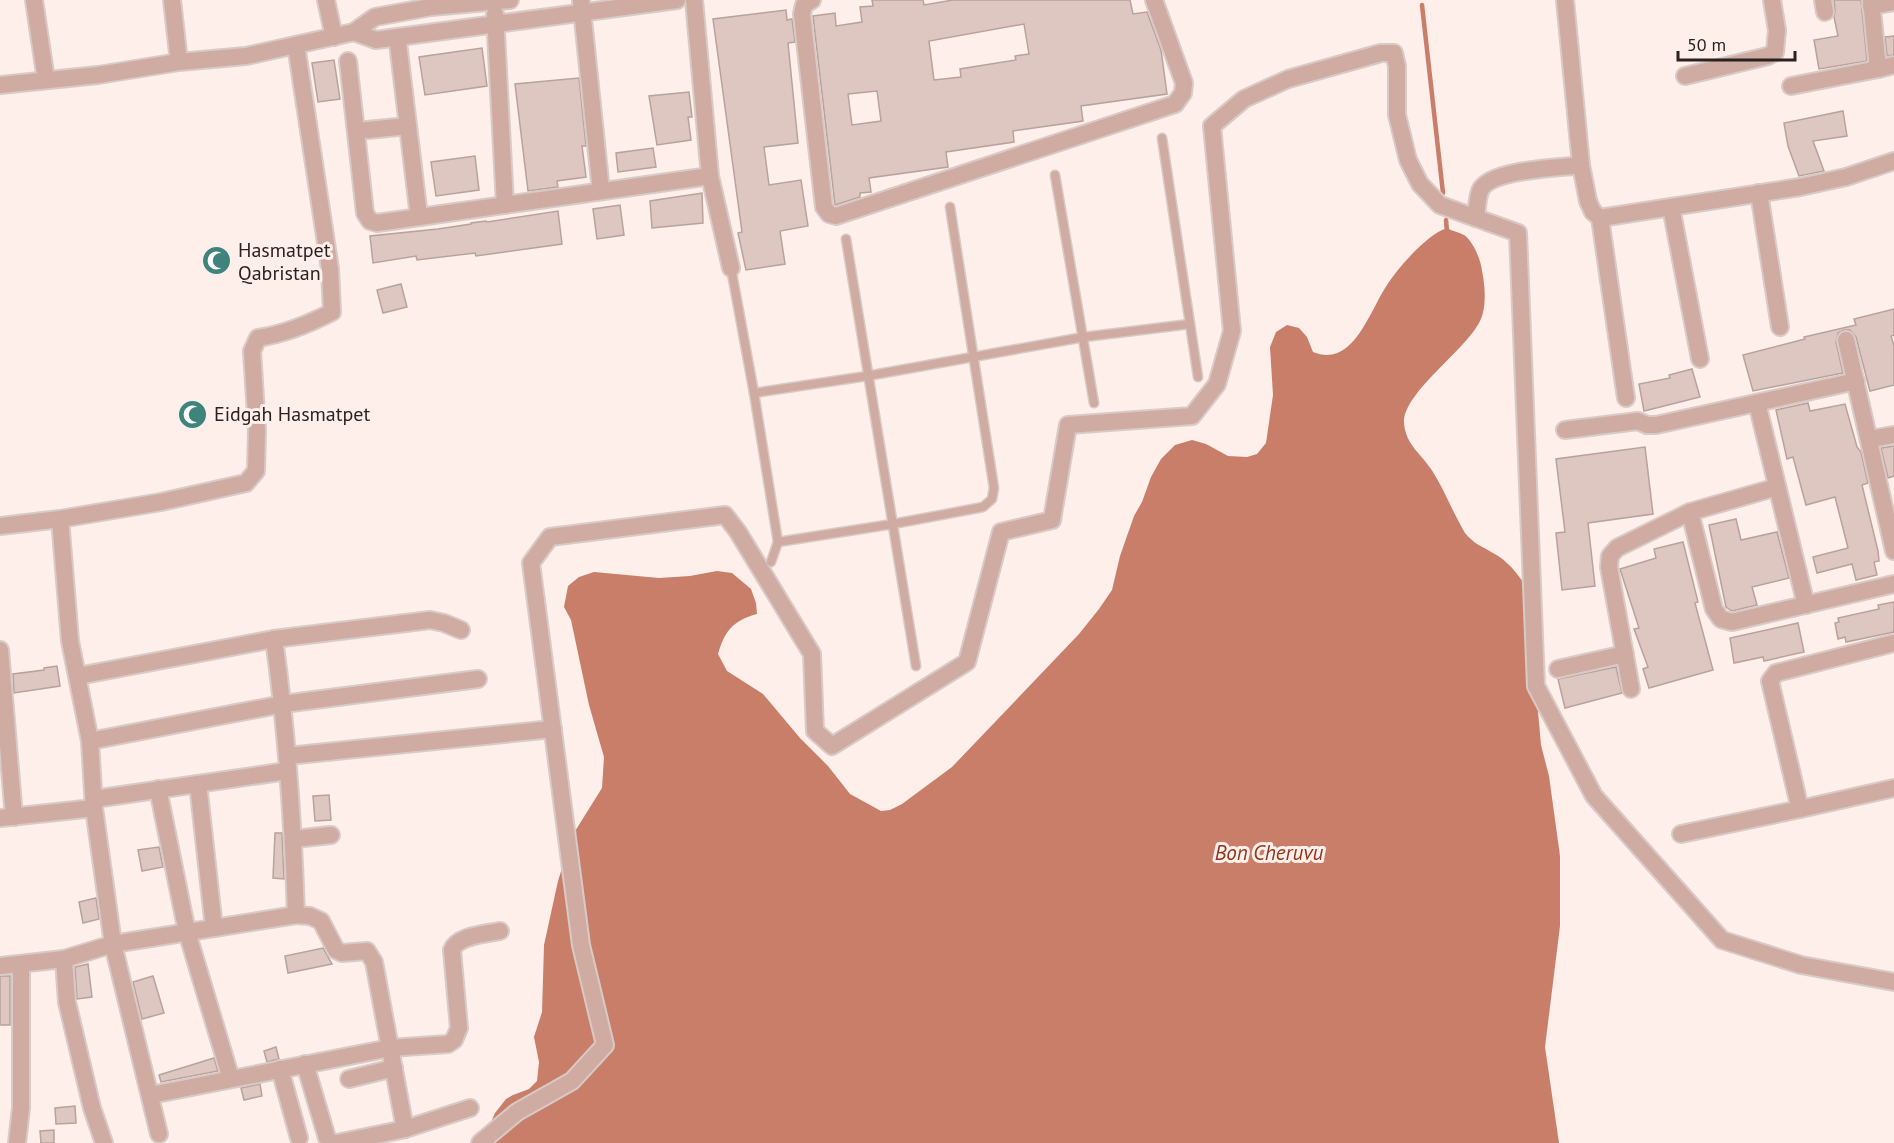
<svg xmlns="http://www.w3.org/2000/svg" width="1894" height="1143" font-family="'PT Sans',sans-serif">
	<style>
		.water { fill: #c97e69 }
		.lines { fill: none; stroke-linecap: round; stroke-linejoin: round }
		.stream { stroke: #c97e69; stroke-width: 4.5 }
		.building { fill: #dec7c0; stroke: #b8a29b; stroke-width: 1.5; fill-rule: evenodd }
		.lane-casing { stroke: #d8cac6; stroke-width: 11 }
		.street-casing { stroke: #d8cac6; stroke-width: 20 }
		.lane { stroke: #cfaba1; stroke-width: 8 }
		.street { stroke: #cfaba1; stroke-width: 16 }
		.labels { text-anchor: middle; stroke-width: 6; stroke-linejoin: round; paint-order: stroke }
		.poi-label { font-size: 20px; fill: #2b2220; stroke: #feefeb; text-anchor: start }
		.water-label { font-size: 21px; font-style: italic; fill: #90361b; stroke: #feefeb }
	</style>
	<rect width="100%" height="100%" fill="#feefeb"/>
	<path class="water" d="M1447,228C1452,231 1458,232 1464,235C1473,241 1481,260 1482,271C1485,285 1487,307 1480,321C1466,350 1404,392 1404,422C1405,445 1422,454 1433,472C1445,491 1453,513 1465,533C1473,543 1481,546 1493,553C1508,561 1518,574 1527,588L1541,745L1549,776L1560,856V926L1545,1047L1559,1143H482L495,1113L506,1099L513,1095L529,1089L537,1081L539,1062L534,1037L542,1012L544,945L558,881L572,836L602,788L604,757L589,705L571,620L564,607L568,586L579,577L594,572L659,578L690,576L717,571L732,573L751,589L756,603L757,614C732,621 725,631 718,654L727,671L763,694L800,738L828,766L850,794L881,811L890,810L902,804L952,767L1079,634L1099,609L1112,590L1120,556L1134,516L1142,502L1151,477L1161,459L1175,445L1192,440L1206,444L1228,456L1247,457L1257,454L1266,443L1273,395L1270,347L1276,332L1287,325L1299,328L1307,337L1313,352C1353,369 1370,310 1387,285C1398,268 1427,234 1447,228Z"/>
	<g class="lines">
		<g class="stream">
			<polyline points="1422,5 1443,193"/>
			<polyline points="1446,220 1447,232"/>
		</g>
	</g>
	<g class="building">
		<path d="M872,0H923L924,5L953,0H1130L1133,14L1147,12L1161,50L1167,94L1081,106L1083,121L1013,131L1014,142L946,152L948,167L869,178L871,192L860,193V197L835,205L813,16L835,13L836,26L862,22L860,7L873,6ZM1024,24L1029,54L1015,56L1016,60L960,69L961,77L934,80L929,41ZM877,91L881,121L852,125L848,94Z"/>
		<polygon points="1834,0 1861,0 1867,61 1819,69 1814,40 1838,36 1834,17 1835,11"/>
		<polygon points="786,10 787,20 792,19 795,42 788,43 798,143 764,147 769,185 801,180 808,226 780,231 785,264 746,270 738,233 742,232 713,19"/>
		<polygon points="1894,36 1894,55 1887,56 1885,37"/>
		<polygon points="482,48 487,86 425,95 419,57"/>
		<polygon points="334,60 340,99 318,102 312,63"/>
		<polygon points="579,78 586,146 582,146 586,177 557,181 558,187 528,191 515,84"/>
		<polygon points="689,92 692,117 688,117 691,140 657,145 649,96"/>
		<polygon points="1843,111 1847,136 1813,141 1824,171 1799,176 1788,146 1784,123"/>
		<polygon points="653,148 656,167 618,172 616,153"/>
		<polygon points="475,156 479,190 436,196 431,162"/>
		<polygon points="702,193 703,223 652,228 650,201"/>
		<polygon points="620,205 624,235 597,239 593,209"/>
		<polygon points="558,211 562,244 476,256 475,253 417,260 416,256 373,263 370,236 438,229 471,224 471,223 486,221 487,222"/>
		<polygon points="401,284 407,307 383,313 377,290"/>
		<polygon points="1894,309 1894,335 1891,336 1894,345 1894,385 1870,391 1856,337 1850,330 1844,330 1838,333 1836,342 1843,373 1753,391 1743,355 1805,339 1804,337 1856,325 1854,319"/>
		<polygon points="1692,369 1700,397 1644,411 1639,384 1670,378 1669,375"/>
		<polygon points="1808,403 1810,411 1845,404 1857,447 1861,452 1868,483 1862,485 1878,551 1879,561 1874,562 1877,575 1856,580 1852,564 1817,573 1813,557 1848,548 1835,497 1806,505 1793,457 1787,459 1776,410"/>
		<polygon points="1894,446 1894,476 1888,478 1881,448"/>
		<polygon points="1645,447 1653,514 1588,523 1595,586 1562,590 1556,533 1565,532 1556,459"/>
		<polygon points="1736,519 1741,540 1777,532 1789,578 1752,587 1757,605 1732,611 1726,607 1709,525"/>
		<polygon points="1683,542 1698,602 1695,603 1713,670 1649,688 1643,669 1648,667 1634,629 1639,628 1620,569 1656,558 1654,549"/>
		<polygon points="1894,602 1894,632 1846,642 1845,637 1838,639 1835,623 1839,622 1838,618 1879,609 1878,605"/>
		<polygon points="1798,623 1804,652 1764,661 1763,657 1734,663 1730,638"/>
		<polygon points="57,666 60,686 14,693 13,674 44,670 44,668"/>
		<polygon points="1616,667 1622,693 1565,708 1558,679"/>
		<polygon points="329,795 331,820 315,821 313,796"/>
		<polygon points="275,833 282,833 284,879 273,878"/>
		<polygon points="159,847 163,867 142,871 138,850"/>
		<polygon points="96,898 99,919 83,923 79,902"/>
		<polygon points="323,948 332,964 288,973 285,956"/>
		<polygon points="88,964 92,997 77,999 75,967"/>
		<rect x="0" y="976" width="10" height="49"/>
		<polygon points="153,976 164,1013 142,1019 133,982"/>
		<polygon points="276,1047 279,1059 267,1062 264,1051"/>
		<polygon points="214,1058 218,1071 161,1082 159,1075"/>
		<polygon points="260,1084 262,1096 244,1100 241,1088"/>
		<polygon points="75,1106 76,1123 56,1124 55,1108"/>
		<polygon points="54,1130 54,1143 41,1143 40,1131"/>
	</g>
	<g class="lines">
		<defs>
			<g id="lane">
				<polyline points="1162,138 1198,377"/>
				<polyline points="1055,175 1094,403"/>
				<polyline points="846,239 916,666"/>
				<polyline points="731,268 754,393 778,542 771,562"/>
				<polyline points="754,393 867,376 1084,337 1190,324"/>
				<polyline points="778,542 893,524 983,507 992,499 994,488 950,207"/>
			</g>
			<g id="street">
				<polyline points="34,0 46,80"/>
				<polyline points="172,0 179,62"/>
				<polyline points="326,0 334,37"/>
				<polyline points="581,0 601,191"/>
				<polyline points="694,0 710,176 731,268"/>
				<polyline points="812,0 804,5 802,14 824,207 829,214 836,216 1175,104 1183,93 1184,83 1154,0"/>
				<polyline points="1565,0 1581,165 1588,201 1593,212 1600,218 1626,398"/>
				<polyline points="1823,0 1825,12"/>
				<polyline points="1871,0 1878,69 1894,65"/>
				<polyline points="1871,6 1894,2"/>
				<polyline points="495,14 505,205"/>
				<polyline points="354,32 376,40 677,0"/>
				<polyline points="399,37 398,43 419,217"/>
				<polyline points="348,61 365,213 370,221 377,223 710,176"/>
				<polyline points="1685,76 1768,56 1775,52 1777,30 1772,0"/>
				<polyline points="0,85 98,75 179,62 246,56 354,32 375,17 431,7 510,0"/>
				<polyline points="1791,86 1878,69"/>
				<polyline points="357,131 408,126"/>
				<polyline points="1759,193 1780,327"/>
				<polyline points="1671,207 1700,359"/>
				<path d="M1476,218C1477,210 1477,196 1481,189C1493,169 1559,168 1581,165"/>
				<polyline points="1600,218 1800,187 1846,177 1894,161"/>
				<polyline points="1846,340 1894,551"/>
				<polyline points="1757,403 1806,605"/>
				<polyline points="1565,430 1638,421 1647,425 1656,425 1856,381"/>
				<polyline points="1870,439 1894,435"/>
				<polyline points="1690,512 1714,609 1721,619 1732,622 1894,584"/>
				<path d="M0,526L60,519L161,502L246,483L256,471L257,430L252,351L258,338C284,334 309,324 332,312L330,269L296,45"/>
				<polyline points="1894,643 1776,673 1770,681 1800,809 1894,788"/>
				<polyline points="0,650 14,817"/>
				<polyline points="1558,669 1625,654"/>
				<polyline points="78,676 274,639"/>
				<polyline points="1631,689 1609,567 1610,556 1617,548 1690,512 1777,487"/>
				<polyline points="90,741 283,704 478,679"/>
				<polyline points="287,756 553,729"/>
				<polyline points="198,784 214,928"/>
				<polyline points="158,789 187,932 231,1079"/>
				<polyline points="94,799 287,771"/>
				<polyline points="94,808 113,944 159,1134"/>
				<polyline points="0,818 94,808 90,741 70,641 60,519"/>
				<polyline points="1681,834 1800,809"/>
				<polyline points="294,839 331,835"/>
				<path d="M296,915C293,823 287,731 274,639L430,620L444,623L461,630"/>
				<polyline points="64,959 67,1002 92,1108 104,1143"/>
				<polyline points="0,966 64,959 113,944 296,915 310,916 321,921 336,950 342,953 367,951 374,962 405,1129 337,1143"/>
				<polyline points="305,1064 327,1138 330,1142 335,1143"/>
				<polyline points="280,1069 299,1138"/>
				<polyline points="349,1079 394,1068"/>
				<path d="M151,1095L390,1048L448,1044L454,1040L459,1028L452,950C458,935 486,934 500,931"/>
				<polyline points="405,1129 470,1108"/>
				<polyline points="17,1143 21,1108 21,964"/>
				<polyline points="480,1143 517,1112 572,1081 605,1045 581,945 531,563 550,537 725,515 738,532 812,654 815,731 832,746 967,662 1001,532 1052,520 1068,425 1192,416 1217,384 1232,331 1212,126 1244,99 1288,79 1381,53 1394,53 1397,66 1397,115 1408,160 1420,184 1440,205 1518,233 1536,686 1594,796 1722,940 1801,965 1894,982"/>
			</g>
		</defs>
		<use href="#lane" class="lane-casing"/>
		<use href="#street" class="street-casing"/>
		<use href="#lane" class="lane"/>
		<use href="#street" class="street"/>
	</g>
	<defs>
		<symbol id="mosque-disc" viewBox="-11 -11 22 22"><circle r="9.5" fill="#3e847d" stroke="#feefeb"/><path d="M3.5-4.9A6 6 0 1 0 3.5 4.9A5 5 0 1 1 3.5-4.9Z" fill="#fff"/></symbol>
	</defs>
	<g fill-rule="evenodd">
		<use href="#mosque-disc" x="200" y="244" width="33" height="33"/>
		<use href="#mosque-disc" x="176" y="398" width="33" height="33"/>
	</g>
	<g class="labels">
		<g class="poi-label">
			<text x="238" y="257">Hasmatpet<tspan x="238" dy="23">Qabristan</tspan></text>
			<text x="214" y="421">Eidgah Hasmatpet</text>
		</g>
		<g class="water-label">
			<text x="1269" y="860">Bon Cheruvu</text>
		</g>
	</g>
	<path d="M1678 51v9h117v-9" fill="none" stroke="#2b2220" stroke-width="3"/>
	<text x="1687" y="51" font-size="18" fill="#2b2220" stroke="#feefeb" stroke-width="4.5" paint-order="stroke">50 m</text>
</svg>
